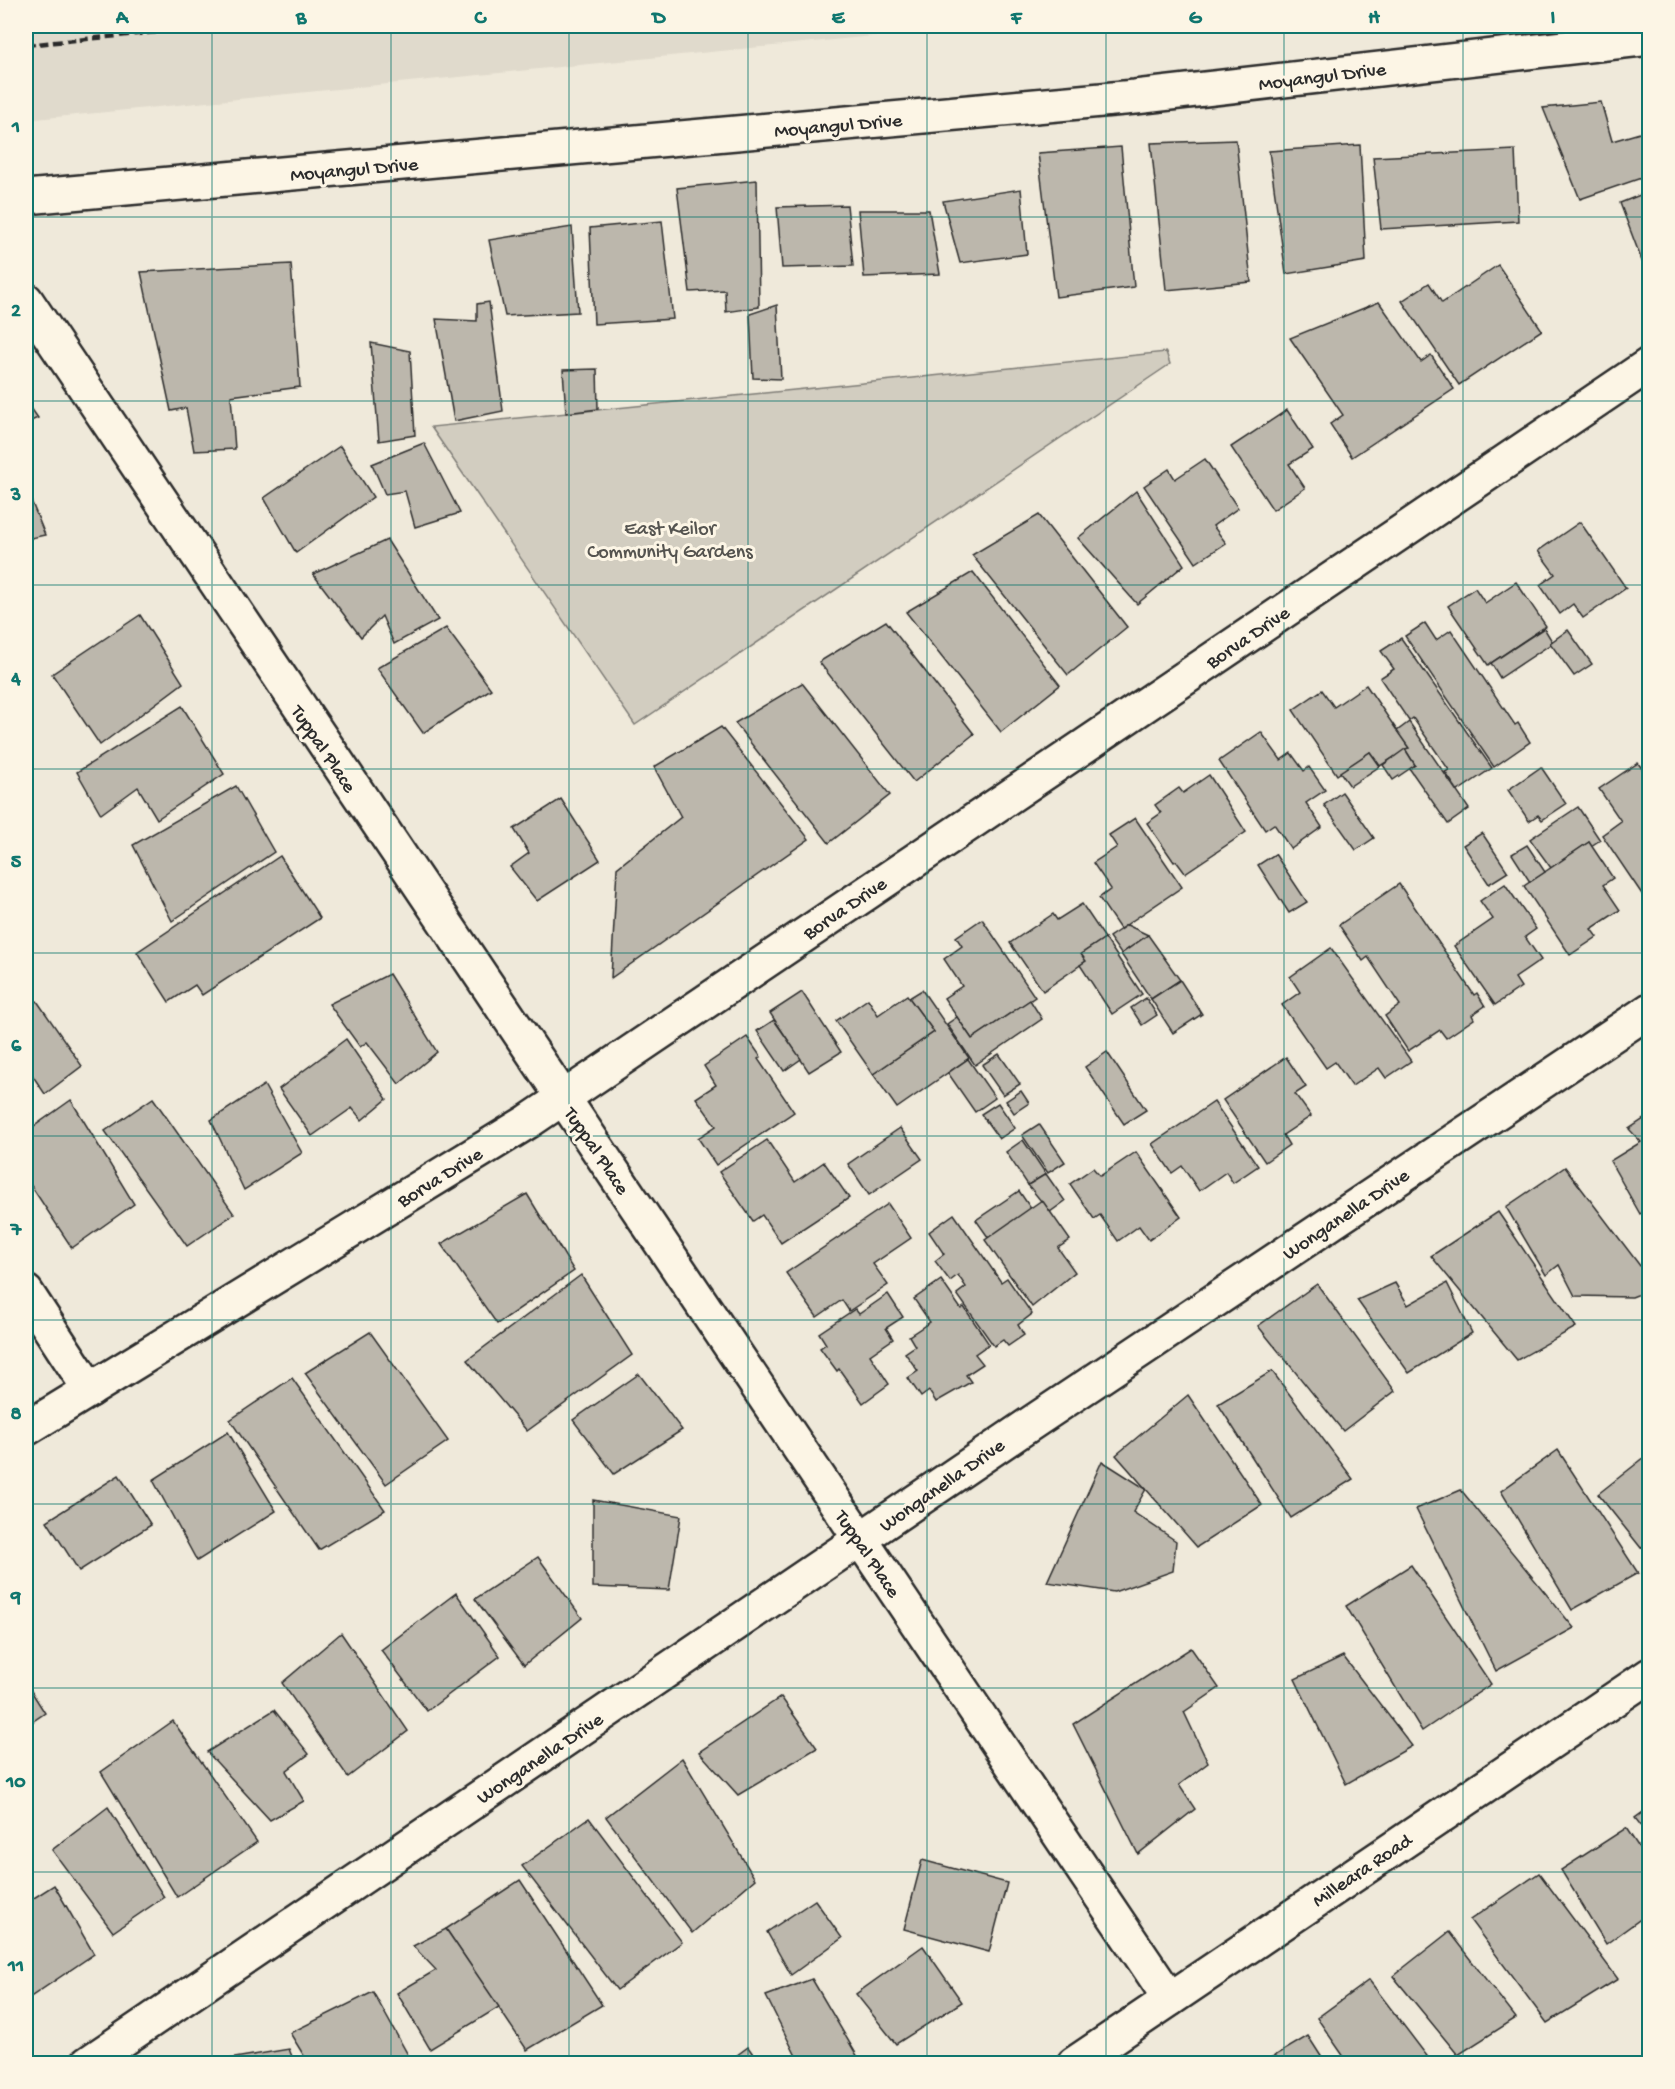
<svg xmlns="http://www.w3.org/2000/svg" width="1675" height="2089" font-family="'Gochi Hand',sans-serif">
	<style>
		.built { fill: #e0dacc }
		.green { fill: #d2cdc0; stroke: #7e7c76; stroke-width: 1.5 }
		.building { fill: #bcb7ac; stroke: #2b2b2b; stroke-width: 1.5 }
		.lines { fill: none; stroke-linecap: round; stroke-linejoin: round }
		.minor-casing { stroke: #2b2b2b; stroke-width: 38 }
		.secondary-casing { stroke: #2b2b2b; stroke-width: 38 }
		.minor { stroke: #fcf5e5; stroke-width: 33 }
		.secondary { stroke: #fcf5e5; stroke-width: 33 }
		.rail { stroke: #2b2b2b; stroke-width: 4.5; stroke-dasharray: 9 4.5; stroke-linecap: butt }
		.grid { fill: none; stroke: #0f766e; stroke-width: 1.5; stroke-opacity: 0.55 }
		.labels { text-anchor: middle; stroke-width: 6; stroke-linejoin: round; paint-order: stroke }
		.street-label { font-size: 20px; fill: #2b2b2b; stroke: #fcf5e5 }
		.park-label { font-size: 20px; fill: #555450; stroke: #fcf5e5 }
		.neatline { fill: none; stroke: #0f766e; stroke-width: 2 }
		.grid-label { font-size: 20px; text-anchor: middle; font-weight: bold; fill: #0f766e }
	</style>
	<rect width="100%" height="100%" fill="#efe9da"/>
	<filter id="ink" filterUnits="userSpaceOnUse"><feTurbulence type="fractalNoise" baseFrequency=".0167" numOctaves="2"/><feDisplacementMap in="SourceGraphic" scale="12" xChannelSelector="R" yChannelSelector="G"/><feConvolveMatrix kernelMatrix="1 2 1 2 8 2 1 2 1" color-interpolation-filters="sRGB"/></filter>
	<g filter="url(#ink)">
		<polygon class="built" points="26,26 973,26 26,120"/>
		<polygon class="green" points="1166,352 1170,364 635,725 431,427"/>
		<g class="building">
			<polygon points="1601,102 1612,141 1650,130 1650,175 1580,199 1543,108"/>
			<polygon points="1236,140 1251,282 1166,290 1151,143"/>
			<polygon points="1360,145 1366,261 1286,274 1269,151"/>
			<polygon points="1121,147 1134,287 1056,297 1038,153"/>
			<polygon points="1515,150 1518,221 1381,229 1373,157"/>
			<polygon points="757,180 759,307 726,312 725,290 690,292 677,188"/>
			<polygon points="1021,189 1027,254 960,263 943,201"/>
			<polygon points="1650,191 1650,267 1645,269 1620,203"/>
			<polygon points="847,205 853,266 782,268 777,207"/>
			<polygon points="858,210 929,210 940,274 864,277"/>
			<polygon points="662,221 673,319 594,324 590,228"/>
			<polygon points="572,227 578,312 505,316 489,240"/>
			<polygon points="291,264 300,387 231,396 235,449 194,451 186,408 171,411 141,272"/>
			<polygon points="1498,265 1542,330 1459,385 1402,301 1429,283 1442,303"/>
			<polygon points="489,302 503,411 454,421 436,319 477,321 477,304"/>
			<polygon points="1379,302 1421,362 1431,355 1454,389 1352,457 1330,424 1343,415 1290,338"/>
			<polygon points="777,305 781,379 753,378 750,314"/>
			<polygon points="371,343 410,351 415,435 379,441"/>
			<polygon points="597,369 598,409 566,413 563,370"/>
			<polygon points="26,401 38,418 26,423"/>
			<polygon points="1287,410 1313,449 1289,464 1305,488 1273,510 1231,447"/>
			<polygon points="424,443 460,513 415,527 405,491 385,494 372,464"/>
			<polygon points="340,446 373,497 296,553 264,498"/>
			<polygon points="1205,459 1238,508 1213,526 1226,543 1196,563 1144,486 1169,469 1175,479"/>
			<polygon points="26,488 45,535 26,539"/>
			<polygon points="1136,491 1184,565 1137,604 1078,538"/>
			<polygon points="1039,515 1127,627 1068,675 972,555"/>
			<polygon points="1580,522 1626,588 1583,618 1573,604 1560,614 1540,585 1555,574 1538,551"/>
			<polygon points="387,540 438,620 394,644 382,616 361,637 313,574"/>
			<polygon points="973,572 1060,685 1001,732 906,612"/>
			<polygon points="1516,582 1546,626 1488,665 1448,606 1475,588 1485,603"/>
			<polygon points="140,615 183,683 100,745 52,674"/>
			<polygon points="886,621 974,734 914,782 819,662"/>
			<polygon points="1425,623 1436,640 1451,630 1515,725 1518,723 1530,742 1494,767 1405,636"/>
			<polygon points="446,628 491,689 423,733 377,668"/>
			<polygon points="1544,628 1552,641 1551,644 1500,678 1491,663"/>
			<polygon points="1568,630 1592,664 1574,676 1550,643"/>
			<polygon points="1401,638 1492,768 1458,791 1445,772 1449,770 1413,718 1409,721 1380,678 1394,669 1381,651"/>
			<polygon points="802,683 890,795 829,843 735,723"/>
			<polygon points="1366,685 1409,748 1380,766 1370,752 1337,775 1293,710 1322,690 1334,707"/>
			<polygon points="182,706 224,774 157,819 138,787 101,814 77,772"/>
			<polygon points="1409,722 1469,809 1448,824 1409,768 1415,765 1405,749 1409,748 1397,731"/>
			<polygon points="721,727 809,839 611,978 617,868 681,817 654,767"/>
			<polygon points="1261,732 1281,760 1291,753 1304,771 1309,767 1325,790 1306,803 1322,827 1291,849 1274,824 1265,830 1219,761"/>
			<polygon points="1405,749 1415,765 1393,780 1383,765"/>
			<polygon points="1370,752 1380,766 1350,786 1340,772"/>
			<polygon points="1638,763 1650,780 1648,903 1602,835 1621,821 1599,789"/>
			<polygon points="1541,767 1566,804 1542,820 1538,815 1529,821 1508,790"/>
			<polygon points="1209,775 1246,832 1185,873 1176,861 1174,862 1147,823 1161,813 1155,805 1179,788 1183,793"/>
			<polygon points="236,786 274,852 172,921 133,845"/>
			<polygon points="1342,792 1374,838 1356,850 1324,805"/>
			<polygon points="561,799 600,860 537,901 510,867 529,853 514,829"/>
			<polygon points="1578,807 1600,840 1591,846 1589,842 1551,868 1530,839"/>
			<polygon points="1135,818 1182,887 1120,929 1099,898 1111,889 1093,863 1117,847 1109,835"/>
			<polygon points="1482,833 1508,872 1489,884 1463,845"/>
			<polygon points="1589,842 1613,878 1603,885 1620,910 1591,929 1597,937 1570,955 1524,886"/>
			<polygon points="1527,845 1545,872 1530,882 1512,854"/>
			<polygon points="1275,854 1307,902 1289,913 1258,865"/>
			<polygon points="280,856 320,918 202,995 195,985 169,1002 137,952"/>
			<polygon points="1399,884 1474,995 1477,993 1485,1006 1472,1015 1474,1019 1446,1038 1440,1030 1408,1051 1385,1016 1400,1005 1368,957 1363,961 1339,925"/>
			<polygon points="1505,884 1536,929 1525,937 1541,960 1515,978 1521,987 1495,1005 1454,946 1493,919 1480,901"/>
			<polygon points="1082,904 1105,938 1081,954 1086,961 1043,991 1010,943 1053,914 1057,920"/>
			<polygon points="982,919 1035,997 972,1039 944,998 962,986 944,959 962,946 956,937"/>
			<polygon points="1127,925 1148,935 1121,954 1109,937"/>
			<polygon points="1148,935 1180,980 1151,999 1121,954"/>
			<polygon points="1105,938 1142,994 1112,1014 1080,965 1086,961 1081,954"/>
			<polygon points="1331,948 1411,1061 1386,1078 1379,1068 1352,1086 1335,1062 1326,1068 1282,1005 1300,992 1290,977"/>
			<polygon points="389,974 437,1052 399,1084 367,1042 360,1047 329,1004"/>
			<polygon points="1180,980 1202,1014 1173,1033 1151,999"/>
			<polygon points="922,990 969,1058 897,1108 873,1074 934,1032 909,998"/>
			<polygon points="802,992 841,1052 809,1072 770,1013"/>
			<polygon points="907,995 934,1032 873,1074 836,1021 868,999 878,1015"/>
			<polygon points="1146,998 1157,1015 1142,1025 1131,1008"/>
			<polygon points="1030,1000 1042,1019 975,1065 947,1024 957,1017 972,1039"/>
			<polygon points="37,1001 82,1066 45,1094 26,1066 26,1007"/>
			<polygon points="774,1020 801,1059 784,1071 757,1031"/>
			<polygon points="747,1037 761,1057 758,1059 794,1112 716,1165 698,1138 716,1126 696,1098 716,1085 704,1066"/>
			<polygon points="346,1039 387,1099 362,1120 352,1108 312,1136 279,1089"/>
			<polygon points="1107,1052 1146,1110 1124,1124 1085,1067"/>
			<polygon points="999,1054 1020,1084 1003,1095 982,1065"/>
			<polygon points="1286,1057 1306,1087 1295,1094 1311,1116 1283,1135 1289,1145 1265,1162 1223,1100"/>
			<polygon points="968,1059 995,1098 975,1112 948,1073"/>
			<polygon points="264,1085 302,1153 244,1190 211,1120"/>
			<polygon points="1021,1091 1029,1103 1014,1113 1006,1101"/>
			<polygon points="153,1098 234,1214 187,1246 105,1131"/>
			<polygon points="71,1100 134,1204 72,1248 26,1178 26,1132"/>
			<polygon points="1214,1102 1258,1166 1233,1183 1226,1172 1199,1191 1182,1166 1172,1173 1152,1144"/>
			<polygon points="998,1103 1015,1128 999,1139 981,1114"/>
			<polygon points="1650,1115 1650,1207 1640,1214 1610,1161 1641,1142 1629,1129"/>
			<polygon points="1039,1124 1065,1162 1048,1173 1022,1135"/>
			<polygon points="900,1128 922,1159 869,1195 848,1164"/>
			<polygon points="767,1140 795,1182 824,1162 849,1198 781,1243 762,1215 753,1221 719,1172"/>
			<polygon points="1023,1140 1046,1174 1028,1185 1006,1152"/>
			<polygon points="1136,1152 1181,1217 1149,1240 1139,1226 1118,1241 1100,1215 1094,1219 1070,1184 1093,1168 1100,1176"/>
			<polygon points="1565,1167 1650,1279 1650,1290 1632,1297 1575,1296 1559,1265 1546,1275 1506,1207"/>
			<polygon points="1046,1174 1065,1201 1050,1212 1028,1185"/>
			<polygon points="1019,1191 1044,1228 1002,1257 976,1220"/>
			<polygon points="527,1194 574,1271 497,1324 441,1244"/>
			<polygon points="1042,1200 1070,1240 1058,1248 1075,1272 1032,1307 985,1240"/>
			<polygon points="888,1204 911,1238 873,1264 888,1285 849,1311 842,1300 817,1317 786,1273"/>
			<polygon points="1498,1212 1576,1327 1517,1360 1431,1256"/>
			<polygon points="954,1214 1001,1282 1007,1278 1032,1314 1018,1325 1024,1335 1008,1346 1003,1340 994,1346 957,1294 966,1287 958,1275 950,1281 935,1261 944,1254 929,1232"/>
			<polygon points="581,1275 632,1355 527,1431 467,1360"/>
			<polygon points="941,1280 961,1309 964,1307 989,1344 975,1354 983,1364 966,1375 971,1382 936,1402 929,1391 921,1397 908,1378 918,1371 905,1353 915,1346 909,1336 930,1322 914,1299"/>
			<polygon points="1395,1283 1408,1305 1447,1283 1472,1333 1409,1373 1357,1300"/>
			<polygon points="1317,1284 1395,1391 1343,1431 1258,1326"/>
			<polygon points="888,1294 903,1317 886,1328 893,1339 870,1355 889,1384 863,1403 839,1369 837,1371 820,1348 826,1344 819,1333 855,1309 859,1314"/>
			<polygon points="370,1332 448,1441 386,1484 305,1373"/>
			<polygon points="1272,1371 1353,1479 1291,1518 1218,1404"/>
			<polygon points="639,1374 682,1430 614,1474 573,1420"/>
			<polygon points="292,1378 385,1510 319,1550 230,1420"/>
			<polygon points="1188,1395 1262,1505 1197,1547 1116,1455"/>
			<polygon points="228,1432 276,1511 197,1561 153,1480"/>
			<polygon points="1558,1450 1638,1573 1572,1610 1501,1491"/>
			<polygon points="1650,1453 1650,1542 1641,1548 1598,1494"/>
			<polygon points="1102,1461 1146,1489 1133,1512 1176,1541 1173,1571 1114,1592 1047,1582"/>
			<polygon points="119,1475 151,1525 79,1571 47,1521"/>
			<polygon points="1461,1490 1574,1628 1496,1671 1416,1509"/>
			<polygon points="593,1500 681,1516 669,1590 593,1587"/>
			<polygon points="538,1557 582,1618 524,1665 475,1599"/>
			<polygon points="1411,1565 1491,1684 1422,1731 1346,1606"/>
			<polygon points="456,1593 500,1656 427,1711 381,1650"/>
			<polygon points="341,1633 408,1731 348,1777 282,1683"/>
			<polygon points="1191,1648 1219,1688 1184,1712 1208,1763 1179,1785 1195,1809 1138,1854 1073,1724"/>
			<polygon points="1343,1656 1412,1746 1346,1784 1295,1679"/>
			<polygon points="26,1683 45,1713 26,1726"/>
			<polygon points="781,1697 817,1748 738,1795 699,1752"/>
			<polygon points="274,1710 309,1754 286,1771 304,1801 270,1820 207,1752"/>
			<polygon points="173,1721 257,1842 177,1897 101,1772"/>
			<polygon points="682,1758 755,1879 692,1933 606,1817"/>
			<polygon points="108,1807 164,1897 113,1932 52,1850"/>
			<polygon points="1650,1807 1650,1837 1635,1818"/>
			<polygon points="589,1818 682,1942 617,1990 522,1866"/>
			<polygon points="1626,1828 1650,1864 1650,1912 1606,1944 1561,1870"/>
			<polygon points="922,1860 1007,1883 989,1952 904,1929"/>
			<polygon points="1539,1873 1618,1979 1547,2023 1470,1920"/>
			<polygon points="520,1880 602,2005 527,2050 446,1929"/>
			<polygon points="54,1885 94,1954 26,2000 26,1903"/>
			<polygon points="815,1900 842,1938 791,1975 767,1932"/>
			<polygon points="446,1929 499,2007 430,2049 397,1993 436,1970 413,1946"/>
			<polygon points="1449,1932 1516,2018 1458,2055 1393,1976"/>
			<polygon points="923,1946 962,2002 896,2044 856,1994"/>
			<polygon points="812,1979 862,2064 800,2064 766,1996"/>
			<polygon points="1369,1980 1433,2064 1349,2064 1317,2018"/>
			<polygon points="373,1992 413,2064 309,2064 290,2033"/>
			<polygon points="1308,2036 1326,2064 1261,2064"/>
			<polygon points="748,2047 760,2064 725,2064"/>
			<polygon points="289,2049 295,2064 211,2062"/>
		</g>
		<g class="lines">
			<defs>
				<g id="minor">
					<polyline points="26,197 1135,97 1650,38"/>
					<polyline points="26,300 1170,1999"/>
					<polyline points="26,1292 90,1390"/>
					<polyline points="26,1429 529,1121 1650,364"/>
					<polyline points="87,2064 1027,1426 1650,1010"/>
				</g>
				<polyline id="secondary" points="1074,2064 1650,1675"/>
			</defs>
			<use href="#minor" class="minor-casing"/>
			<use href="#secondary" class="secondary-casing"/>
			<use href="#minor" class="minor"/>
			<use href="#secondary" class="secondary"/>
			<polyline class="rail" points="26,45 218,26"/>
		</g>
	</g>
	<path class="grid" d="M212,26V2064M391,26V2064M569,26V2064M748,26V2064M927,26V2064M1106,26V2064M1284,26V2064M1463,26V2064M26,217H1650M26,401H1650M26,585H1650M26,769H1650M26,953H1650M26,1136H1650M26,1320H1650M26,1504H1650M26,1688H1650M26,1872H1650"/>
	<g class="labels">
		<g class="street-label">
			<text transform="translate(1322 75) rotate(-7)" y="7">Moyangul Drive</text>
			<text transform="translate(838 124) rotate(-5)" y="7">Moyangul Drive</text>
			<text transform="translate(354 168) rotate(-5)" y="7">Moyangul Drive</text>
			<text transform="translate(1247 636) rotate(-34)" y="7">Borva Drive</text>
			<text transform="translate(325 748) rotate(56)" y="7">Tuppal Place</text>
			<text transform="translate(844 907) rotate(-34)" y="7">Borva Drive</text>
			<text transform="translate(598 1150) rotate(56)" y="7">Tuppal Place</text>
			<text transform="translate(439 1176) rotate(-32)" y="7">Borva Drive</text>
			<text transform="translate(1345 1213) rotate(-34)" y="7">Wonganella Drive</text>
			<text transform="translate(941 1484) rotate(-35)" y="7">Wonganella Drive</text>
			<text transform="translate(869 1553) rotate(56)" y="7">Tuppal Place</text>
			<text transform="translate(539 1757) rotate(-34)" y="7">Wonganella Drive</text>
			<text transform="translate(1361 1869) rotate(-34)" y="7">Milleara Road</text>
		</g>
		<g class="park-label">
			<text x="670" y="534">East Keilor<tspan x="670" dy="23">Community Gardens</tspan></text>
		</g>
	</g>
	<rect width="1675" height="2089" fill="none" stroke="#fcf5e5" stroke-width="66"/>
	<rect x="33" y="33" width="1609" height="2023" class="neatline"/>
	<g class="grid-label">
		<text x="122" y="23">A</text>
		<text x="301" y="23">B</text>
		<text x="480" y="23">C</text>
		<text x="659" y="23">D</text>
		<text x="838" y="23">E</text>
		<text x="1016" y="23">F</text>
		<text x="1195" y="23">G</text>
		<text x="1374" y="23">H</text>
		<text x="1553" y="23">I</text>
		<text x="16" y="132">1</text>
		<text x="16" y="316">2</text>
		<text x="16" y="500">3</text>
		<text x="16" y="684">4</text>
		<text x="16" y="867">5</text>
		<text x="16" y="1051">6</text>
		<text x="16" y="1235">7</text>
		<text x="16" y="1419">8</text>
		<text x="16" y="1603">9</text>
		<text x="16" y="1787">10</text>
		<text x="16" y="1971">11</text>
	</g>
</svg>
